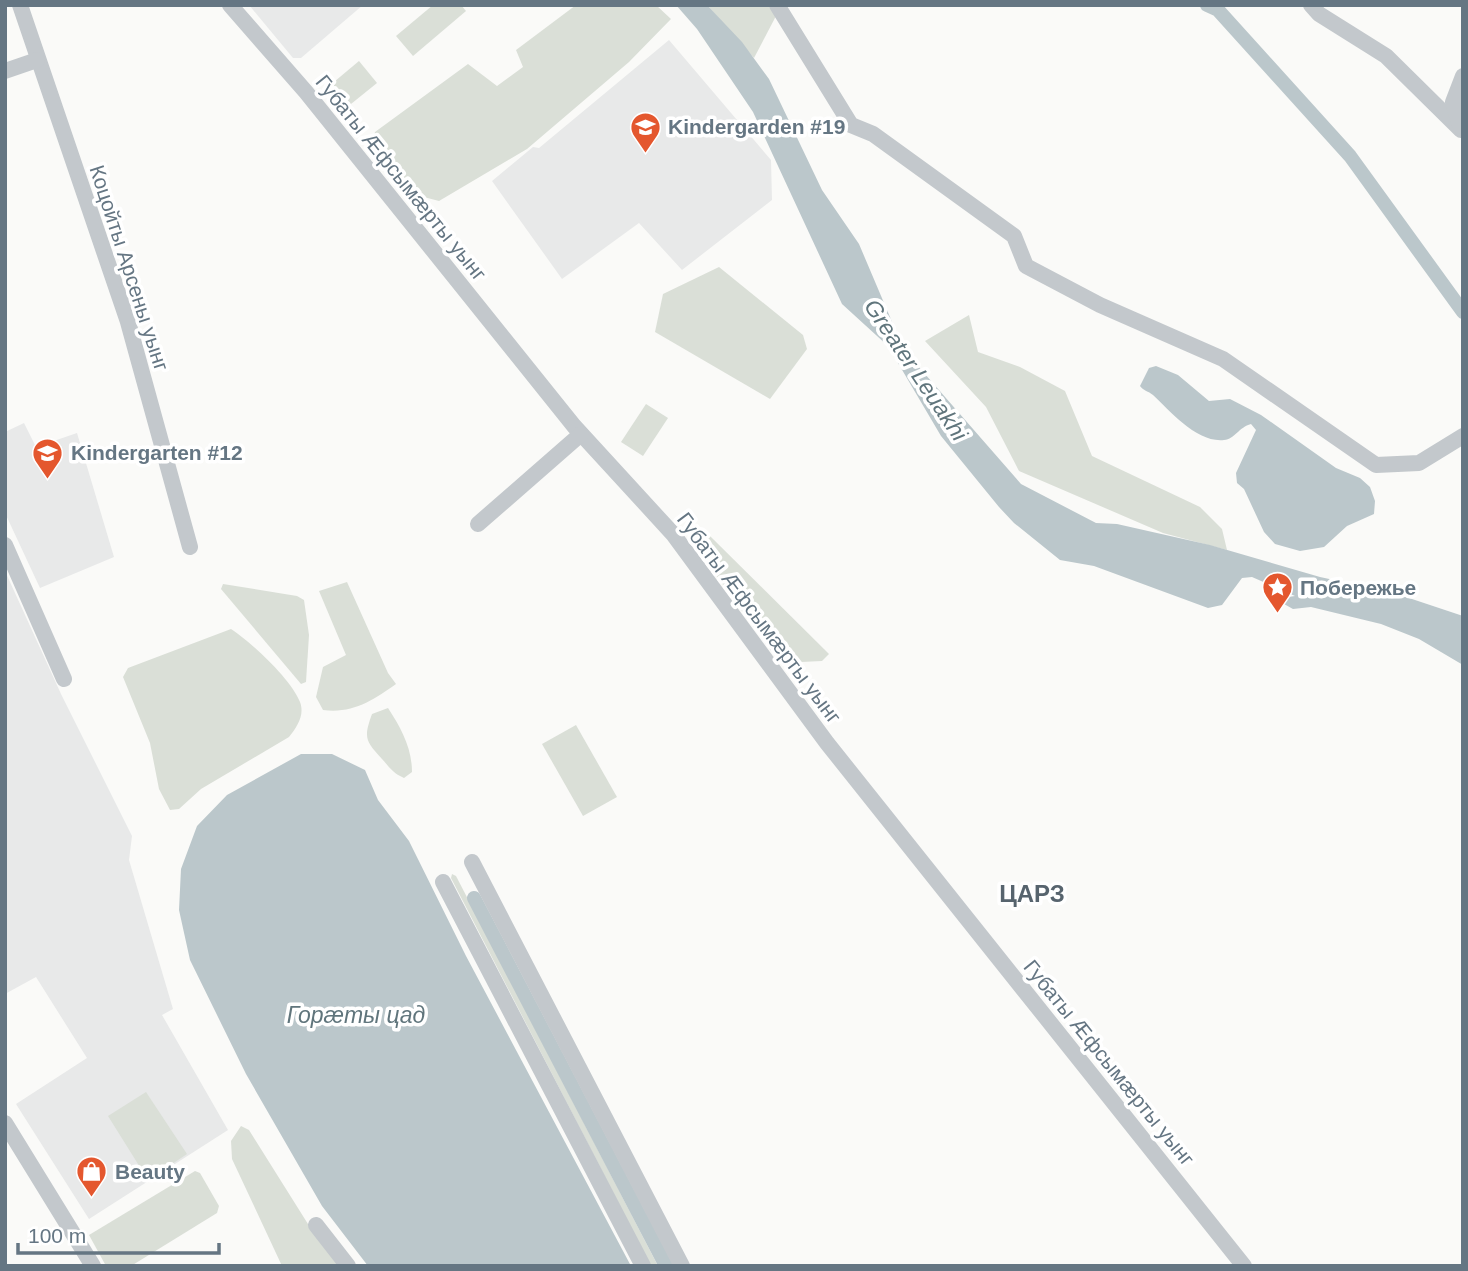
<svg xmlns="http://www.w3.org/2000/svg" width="1468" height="1271" font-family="Arial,sans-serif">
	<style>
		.built { fill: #e8e9e9 }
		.green { fill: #dadfd7 }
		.water { fill: #bbc7cb }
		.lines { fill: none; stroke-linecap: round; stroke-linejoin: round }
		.canal { stroke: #bbc7cb; stroke-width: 14 }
		.minor { stroke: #c3c8cc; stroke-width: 16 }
		.labels { text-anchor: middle; stroke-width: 7; stroke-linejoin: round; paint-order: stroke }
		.poi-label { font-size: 21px; font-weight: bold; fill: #657683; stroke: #fff; text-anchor: start }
		.street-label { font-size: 21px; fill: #657683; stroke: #fff }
		.water-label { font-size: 23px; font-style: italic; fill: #60757c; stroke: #fff }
		.quarter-label { font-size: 24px; font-weight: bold; fill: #57646e; stroke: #fff }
	</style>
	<rect width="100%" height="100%" fill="#fafaf8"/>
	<g class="built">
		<polygon points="249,5 363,5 301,58 293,58"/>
		<polygon points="669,40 771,160 772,200 682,270 639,223 562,279 492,181 533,147 539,148"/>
		<polygon points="24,423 36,447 77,433 114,557 40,588 5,513 5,432"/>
		<polygon points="5,571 61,694 132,836 129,860 173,1009 162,1015 228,1130 89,1219 16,1104 87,1058 36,977 5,994"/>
	</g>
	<g class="green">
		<polygon points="433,5 461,5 466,11 413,56 396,36"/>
		<polygon points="576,5 656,5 671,19 629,62 527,149 439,201 420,196 373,141 375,132 468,64 497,86 523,67 516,50"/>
		<polygon points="707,5 768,5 776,16 754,58"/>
		<polygon points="359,61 377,83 346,108 328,87"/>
		<polygon points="719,267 803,335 807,349 770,399 655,332 663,294"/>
		<polygon points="969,315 978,352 1020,367 1065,391 1092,456 1200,507 1222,529 1227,550 1163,533 1019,471 986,407 925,341"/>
		<polygon points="646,404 668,418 643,456 621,442"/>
		<polygon points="692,529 710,536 829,654 822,661 780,663 689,538"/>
		<path d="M347,582L388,673L396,684C373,700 353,714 323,710L316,697L323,667L346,655L319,591Z"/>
		<polygon points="223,584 297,596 304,600 309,635 306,682 301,684 221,589"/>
		<path d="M231,629C251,642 291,679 300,702C305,715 297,727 289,737L201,789L179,809L170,810L159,789L150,743L123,677L128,668Z"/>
		<path d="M388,708C401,728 412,748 412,772L404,778C393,773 390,768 382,759C366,741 363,739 372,714Z"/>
		<polygon points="576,725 617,797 583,816 542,744"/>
		<polygon points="452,874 456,876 658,1266 651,1266 451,878"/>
		<polygon points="146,1092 187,1154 148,1180 108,1116"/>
		<polygon points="241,1126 249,1130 313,1232 339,1266 282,1266 232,1159 231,1141"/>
		<polygon points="195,1171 200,1173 219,1206 217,1213 131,1266 106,1266 89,1235"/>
	</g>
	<g class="water">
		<polygon points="676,5 707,5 742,42 769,79 822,190 859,244 904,350 1021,484 1096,523 1117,524 1210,545 1320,577 1394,593 1463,616 1463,665 1419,639 1381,624 1311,607 1293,609 1275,599 1295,596 1252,577 1242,578 1222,605 1208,608 1094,566 1060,560 1014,523 999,507 941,436 888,346 842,304 753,112 697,29"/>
		<path d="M1156,366L1178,375L1209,401L1230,399L1261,415L1336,468L1360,478L1370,487L1375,501L1374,514L1347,526L1324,547L1300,551L1275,544L1264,532L1244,489L1237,483L1236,473L1256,430L1251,424C1239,427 1235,439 1224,440C1197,443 1170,411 1153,395C1148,391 1144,391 1140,386L1149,368Z"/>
		<polygon points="301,754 332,754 365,770 378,800 409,841 466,956 631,1266 368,1266 322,1206 246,1074 190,960 179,910 181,869 197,826 227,795"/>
	</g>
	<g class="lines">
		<g class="canal">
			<polyline points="1207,5 1218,10 1350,156 1463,312"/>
			<polyline points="474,898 666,1266"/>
		</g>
		<g class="minor">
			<polyline points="20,5 128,322 190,547"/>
			<polyline points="230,5 306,92 574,426 673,534 827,743 1244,1266"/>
			<polyline points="777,5 851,125 873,134 1014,236 1026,266 1100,305 1223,359 1376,465 1419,463 1463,436"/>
			<polyline points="1311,5 1319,14 1386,56 1461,130"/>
			<polyline points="5,71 37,60"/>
			<polyline points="1460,126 1453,102 1463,76"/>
			<polyline points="478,524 581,434"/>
			<polyline points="5,545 64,679"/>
			<polyline points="472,862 682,1266"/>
			<polyline points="443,882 643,1266"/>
			<polyline points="5,1123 93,1266"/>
			<polyline points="316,1225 348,1266"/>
		</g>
	</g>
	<defs>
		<symbol id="school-pin" viewBox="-11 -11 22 30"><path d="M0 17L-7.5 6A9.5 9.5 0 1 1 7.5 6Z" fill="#e4572e" stroke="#fff"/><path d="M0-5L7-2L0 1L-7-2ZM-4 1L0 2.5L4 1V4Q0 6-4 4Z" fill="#fff"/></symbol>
		<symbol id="sight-pin" viewBox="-11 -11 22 30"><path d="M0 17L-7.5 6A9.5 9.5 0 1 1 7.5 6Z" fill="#e4572e" stroke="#fff"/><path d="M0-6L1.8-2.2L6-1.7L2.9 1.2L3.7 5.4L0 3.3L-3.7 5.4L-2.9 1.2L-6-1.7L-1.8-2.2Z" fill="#fff"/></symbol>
		<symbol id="shop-pin" viewBox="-11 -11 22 30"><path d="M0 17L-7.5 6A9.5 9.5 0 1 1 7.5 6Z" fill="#e4572e" stroke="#fff"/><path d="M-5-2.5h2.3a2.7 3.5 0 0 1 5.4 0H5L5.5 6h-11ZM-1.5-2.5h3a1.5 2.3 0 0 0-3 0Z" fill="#fff"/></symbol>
	</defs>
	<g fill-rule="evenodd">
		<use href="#school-pin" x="628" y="110" width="35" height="47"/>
		<use href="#school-pin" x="30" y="436" width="35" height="47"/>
		<use href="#sight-pin" x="1260" y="570" width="35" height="47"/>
		<use href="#shop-pin" x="74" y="1154" width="35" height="47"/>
	</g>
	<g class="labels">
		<g class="poi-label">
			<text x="668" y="134">Kindergarden #19</text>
			<text x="71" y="460">Kindergarten #12</text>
			<text x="1300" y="595">Побережье</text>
			<text x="115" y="1179">Beauty</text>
		</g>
		<g class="street-label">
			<text transform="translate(401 178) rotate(51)" y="7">Губаты Æфсымæрты уынг</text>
			<text transform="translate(129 268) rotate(72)" y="7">Коцойты Арсены уынг</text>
			<text transform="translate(759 618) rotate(53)" y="7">Губаты Æфсымæрты уынг</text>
			<text transform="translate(1109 1063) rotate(51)" y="7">Губаты Æфсымæрты уынг</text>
		</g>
		<g class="water-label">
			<text transform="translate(916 370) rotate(56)" y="8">Greater Leuakhi</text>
			<text x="356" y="1023">Горӕты цад</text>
		</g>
		<g class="quarter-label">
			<text x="1032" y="902">ЦАРЗ</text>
		</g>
	</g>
	<rect width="1468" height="1271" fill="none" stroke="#657683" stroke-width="14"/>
	<path d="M18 1243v10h201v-10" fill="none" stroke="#657683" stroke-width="3.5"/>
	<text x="28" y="1243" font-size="21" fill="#657683" stroke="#ffffff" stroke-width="5" paint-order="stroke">100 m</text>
</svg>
